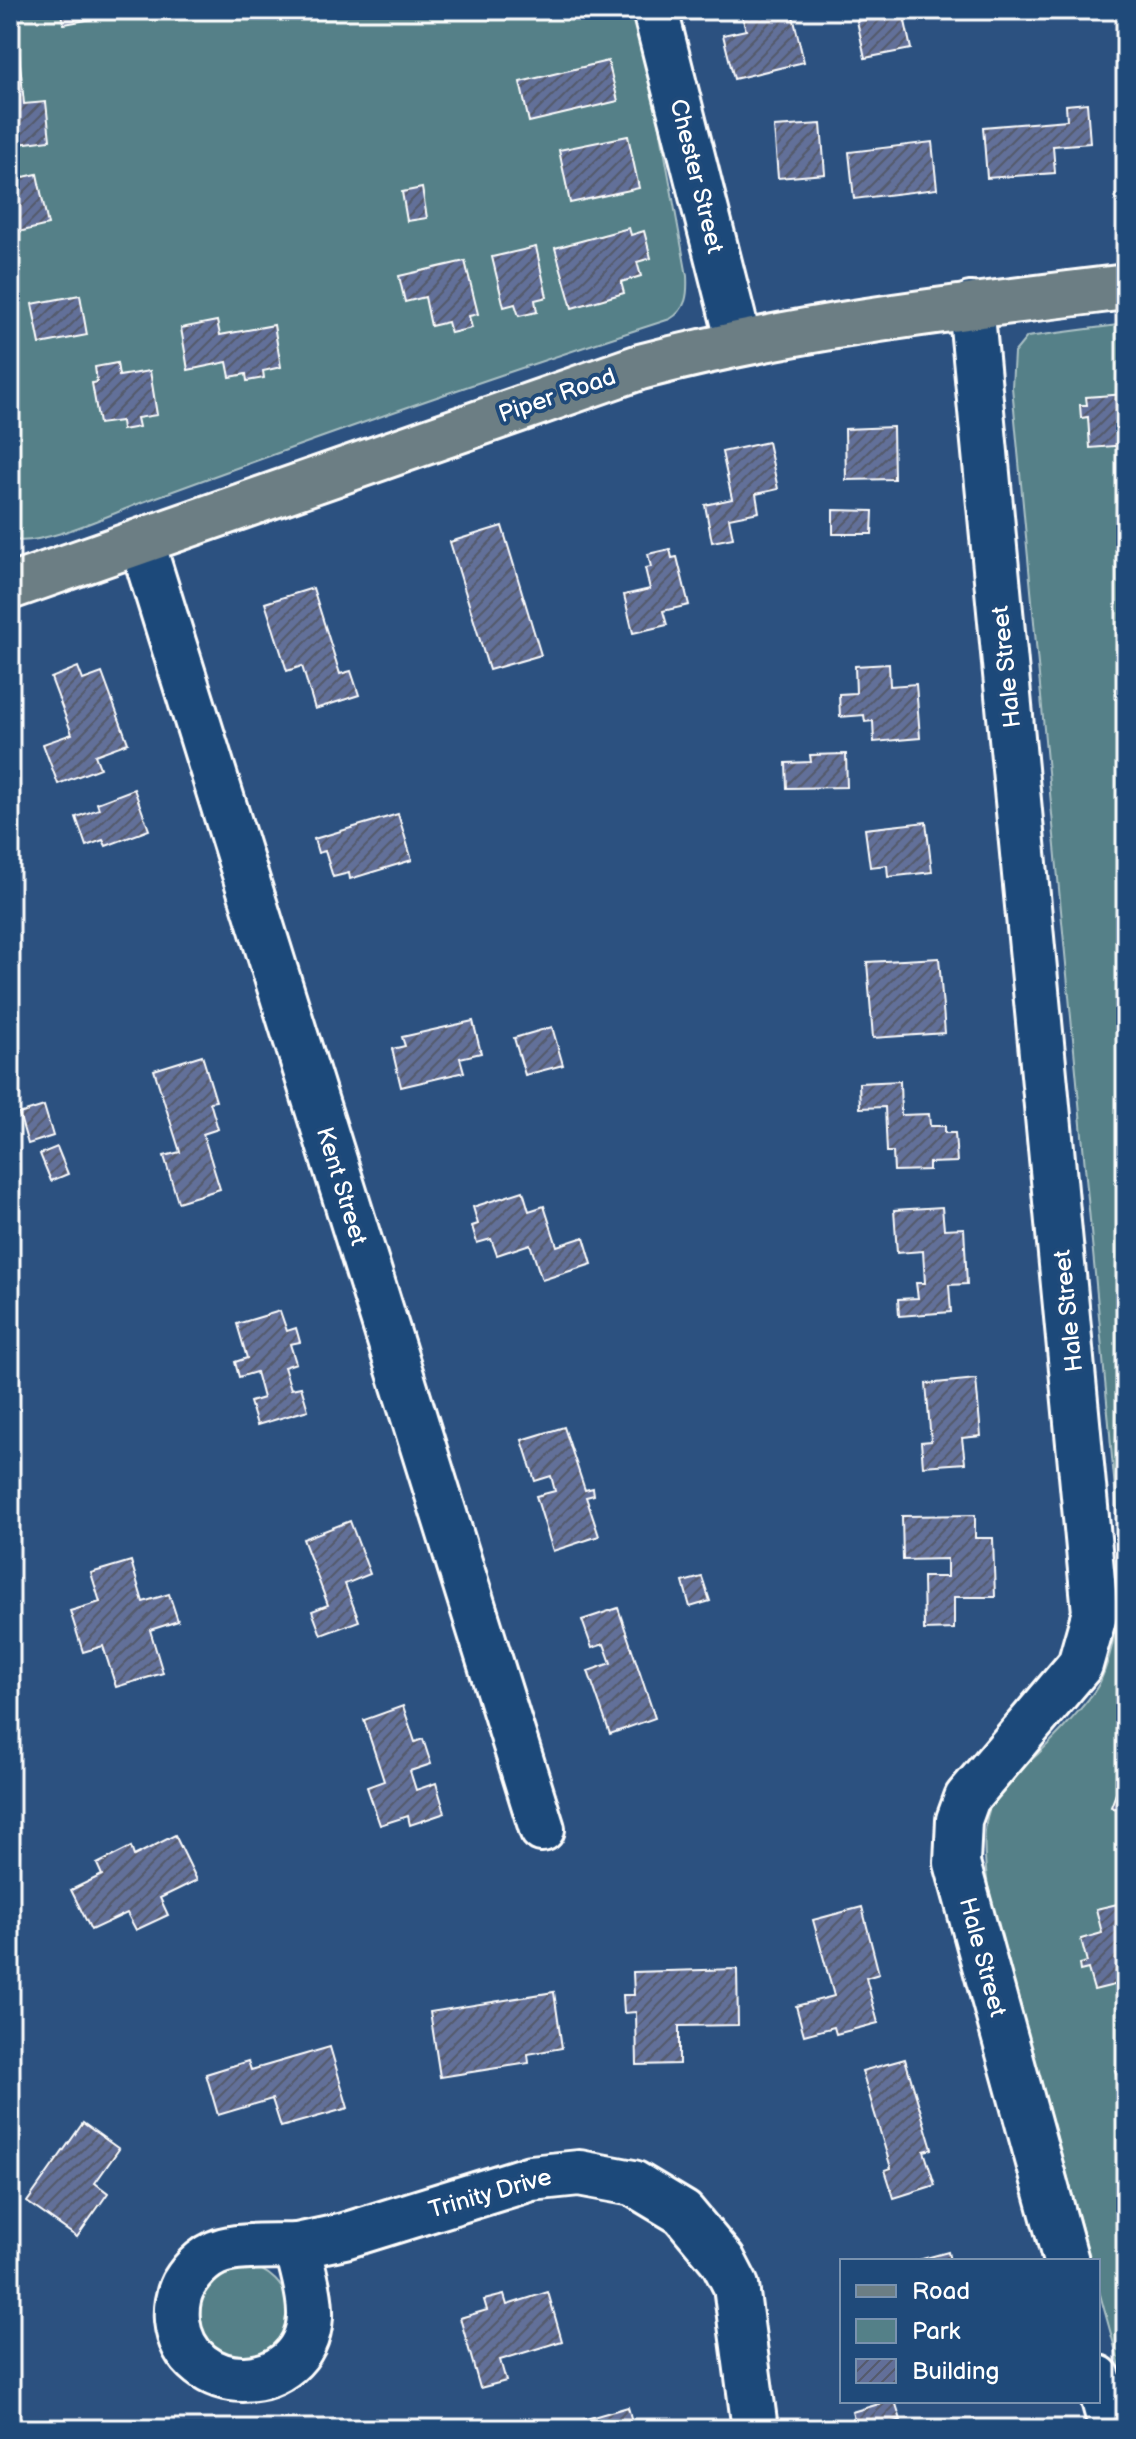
<svg xmlns="http://www.w3.org/2000/svg" width="1136" height="2439" font-family="'Balsamiq Sans',sans-serif">
	<style>
		.green { fill: #548088; stroke: #aac0c4; stroke-width: 2 }
		.building { fill: url(#building-hatch); stroke: #fff; stroke-width: 2 }
		.lines { fill: none; stroke-linecap: round; stroke-linejoin: round }
		.minor-casing { stroke: #fff; stroke-width: 50 }
		.major-casing { stroke: #fff; stroke-width: 50 }
		.minor { stroke: #1f4a7a; stroke-width: 44 }
		.major { stroke: #6c7e84; stroke-width: 44 }
		.labels { text-anchor: middle; stroke-width: 8; stroke-linejoin: round; paint-order: stroke }
		.street-label { font-size: 24px; fill: #fff; stroke: #1f4a7a }
	</style>
	<defs>
		<pattern id="building-hatch" width="6" height="6" patternUnits="userSpaceOnUse" patternTransform="scale(2)"><rect width="6" height="6" fill="#626f99"/><path d="M-1 1l2-2M0 6l6-6M5 7l2-2" fill="none" stroke="#555a6b"/></pattern>
	</defs>
	<rect width="100%" height="100%" fill="#2c5180"/>
	<filter id="ink" filterUnits="userSpaceOnUse"><feTurbulence type="fractalNoise" baseFrequency=".0125" numOctaves="2"/><feDisplacementMap in="SourceGraphic" scale="16" xChannelSelector="R" yChannelSelector="G"/><feConvolveMatrix kernelMatrix="1 2 1 2 8 2 1 2 1" color-interpolation-filters="sRGB"/></filter>
	<g filter="url(#ink)">
		<g class="green">
			<path d="M10,10H633L653,89L687,276C688,294 687,309 670,319C493,376 317,438 143,502C114,513 37,549 10,539Z"/>
			<path d="M1126,324V2388L1098,2287V2261H1091L989,1894C972,1778 1004,1797 1070,1721C1080,1709 1093,1696 1100,1682C1134,1604 1116,1516 1110,1434L1012,387L1014,353L1027,337Z"/>
			<circle cx="242" cy="2313" r="47"/>
		</g>
		<g class="building">
			<polygon points="61,10 96,10 98,18 64,24"/>
			<polygon points="740,10 780,10 782,18 793,16 804,62 734,79 723,35 746,30"/>
			<polygon points="903,12 911,49 865,58 857,21"/>
			<polygon points="19,53 24,104 46,102 50,140 10,145 10,54"/>
			<polygon points="608,61 618,101 529,122 520,82"/>
			<polygon points="1087,103 1090,143 1053,146 1055,173 987,178 983,127 1067,120 1066,105"/>
			<polygon points="821,124 825,174 778,178 774,127"/>
			<polygon points="628,136 639,188 570,203 559,150"/>
			<polygon points="932,142 937,189 854,199 849,152"/>
			<polygon points="37,174 48,225 10,234 10,180"/>
			<polygon points="422,188 427,218 407,221 402,192"/>
			<polygon points="629,228 631,235 644,231 651,258 637,262 641,276 621,282 624,293 572,308 555,248"/>
			<polygon points="536,247 547,297 535,300 537,312 519,316 515,304 504,307 492,257"/>
			<polygon points="465,261 478,314 469,316 472,328 451,333 448,322 431,326 425,297 405,302 399,276"/>
			<polygon points="80,295 87,335 40,344 32,304"/>
			<polygon points="217,321 220,335 274,325 281,367 263,371 264,378 247,381 246,374 230,377 227,362 188,370 181,328"/>
			<polygon points="117,363 119,376 150,371 157,415 137,418 139,427 122,430 121,421 99,424 92,383 97,382 95,367"/>
			<polygon points="1126,394 1126,445 1090,448 1088,417 1081,418 1080,405 1087,405 1086,397"/>
			<polygon points="893,427 894,479 846,480 845,429"/>
			<polygon points="768,442 778,489 756,494 759,512 729,518 733,538 712,542 705,505 732,499 722,452"/>
			<polygon points="833,510 873,511 872,534 833,534"/>
			<polygon points="502,526 541,655 489,670 450,542"/>
			<polygon points="670,549 672,558 677,557 689,605 663,611 667,625 633,633 624,595 650,589 645,568 651,567 648,554"/>
			<polygon points="313,588 340,674 351,671 359,695 315,709 302,666 287,671 265,603"/>
			<polygon points="889,664 890,686 916,684 920,738 874,742 873,721 865,722 864,715 840,717 839,694 856,693 855,666"/>
			<polygon points="78,667 83,680 102,673 128,743 95,755 100,768 58,784 43,744 72,734 51,678"/>
			<polygon points="1120,673 1126,673 1126,706 1121,707"/>
			<polygon points="846,754 847,787 787,788 786,763 811,762 810,755"/>
			<polygon points="134,789 149,830 106,846 103,840 86,846 76,817 99,809 97,803"/>
			<polygon points="398,814 412,860 350,879 349,873 333,877 325,851 318,853 314,839"/>
			<polygon points="926,822 932,872 888,877 887,865 870,867 865,829"/>
			<polygon points="939,958 945,1033 873,1038 867,962"/>
			<polygon points="473,1021 481,1053 460,1058 464,1072 401,1087 392,1049 405,1046 402,1037"/>
			<polygon points="552,1027 563,1065 525,1075 514,1038"/>
			<polygon points="202,1055 216,1101 210,1102 218,1129 203,1134 220,1189 178,1202 164,1156 180,1152 154,1070"/>
			<polygon points="900,1081 901,1115 929,1114 930,1126 945,1126 945,1133 955,1133 957,1162 929,1163 929,1170 894,1171 893,1152 887,1152 885,1107 860,1108 859,1083"/>
			<polygon points="44,1106 53,1136 28,1144 19,1114"/>
			<polygon points="57,1147 68,1174 51,1181 40,1154"/>
			<polygon points="523,1191 529,1211 544,1206 557,1246 584,1237 592,1264 542,1280 530,1244 497,1255 491,1239 477,1243 472,1226 478,1224 473,1207"/>
			<polygon points="942,1207 944,1229 964,1228 967,1284 949,1285 951,1312 899,1316 898,1299 918,1298 916,1283 925,1283 923,1251 897,1253 894,1210"/>
			<polygon points="280,1311 287,1331 296,1328 300,1342 290,1344 296,1363 284,1367 291,1389 301,1387 308,1410 257,1425 250,1402 263,1398 256,1372 239,1377 235,1362 247,1358 237,1324"/>
			<polygon points="976,1379 981,1436 962,1438 965,1463 923,1466 921,1442 931,1441 926,1384"/>
			<polygon points="564,1427 585,1490 593,1488 594,1495 586,1497 599,1536 553,1551 536,1496 555,1491 551,1476 535,1481 522,1440"/>
			<polygon points="975,1515 975,1538 993,1538 995,1597 954,1597 954,1629 924,1630 923,1577 947,1577 947,1559 903,1560 902,1516"/>
			<polygon points="350,1521 370,1574 345,1584 359,1621 321,1635 312,1611 328,1605 303,1539"/>
			<polygon points="131,1561 143,1602 169,1594 178,1621 150,1630 163,1673 116,1687 103,1646 83,1652 70,1611 100,1602 91,1573"/>
			<polygon points="702,1577 710,1601 690,1607 683,1582"/>
			<polygon points="618,1608 655,1718 610,1734 588,1671 611,1663 604,1644 592,1648 582,1620"/>
			<polygon points="403,1706 415,1742 423,1739 431,1764 410,1771 416,1790 436,1783 445,1813 410,1825 408,1816 380,1825 367,1787 384,1781 364,1720"/>
			<polygon points="1126,1767 1126,1813 1111,1807"/>
			<polygon points="175,1835 197,1880 160,1898 168,1915 136,1930 127,1913 91,1930 71,1890 102,1875 97,1864 131,1847 134,1856"/>
			<polygon points="1126,1902 1126,1921 1120,1923 1126,1946 1126,1982 1094,1990 1088,1969 1080,1971 1079,1964 1087,1962 1081,1939 1102,1933 1096,1909"/>
			<polygon points="862,1907 879,1974 866,1978 878,2023 836,2034 834,2027 804,2035 796,2006 834,1996 813,1920"/>
			<polygon points="737,1969 738,2025 679,2026 679,2064 637,2065 636,2012 624,2013 623,1995 634,1995 633,1972"/>
			<polygon points="554,1992 562,2048 528,2054 529,2063 440,2077 430,2012"/>
			<polygon points="330,2047 348,2108 281,2127 272,2099 218,2115 206,2074 248,2061 251,2070"/>
			<polygon points="905,2059 932,2149 924,2151 935,2185 894,2198 885,2170 891,2168 862,2071"/>
			<polygon points="1126,2067 1126,2112 1115,2070"/>
			<polygon points="83,2123 119,2149 95,2183 108,2193 77,2237 27,2202"/>
			<polygon points="948,2252 950,2261 915,2261"/>
			<polygon points="548,2292 562,2341 500,2360 506,2381 480,2388 460,2318 487,2310 484,2300 504,2295 507,2305"/>
			<polygon points="889,2401 895,2401 901,2420 871,2429 857,2429 852,2412"/>
			<polygon points="628,2407 634,2429 566,2429 565,2425"/>
		</g>
		<g class="lines">
			<defs>
				<g id="minor">
					<polyline points="655,10 739,342"/>
					<polyline points="971,305 1095,1612 1080,1665 967,1798 959,1820 957,1863 1066,2261"/>
					<polyline points="142,543 542,1829"/>
					<polyline points="297,2246 344,2236 531,2178 579,2173 633,2183 683,2213 723,2261 736,2286 755,2429"/>
					<path d="M297,2246C302,2268 311,2294 310,2317C305,2398 185,2400 177,2320C176,2309 178,2295 183,2285C193,2268 209,2252 230,2249C251,2245 275,2247 297,2246Z"/>
					<polyline points="1098,2378 1112,2429"/>
				</g>
				<path id="major" d="M10,587L640,367C800,325 962,307 1126,287"/>
			</defs>
			<use href="#minor" class="minor-casing"/>
			<use href="#major" class="major-casing"/>
			<use href="#minor" class="minor"/>
			<use href="#major" class="major"/>
		</g>
	</g>
	<g class="labels">
		<g class="street-label">
			<text transform="translate(697 176) rotate(76)" y="8">Chester Street</text>
			<text transform="translate(557 395) rotate(-19)" y="8">Piper Road</text>
			<text transform="translate(1006 667) rotate(-96)" y="8">Hale Street</text>
			<text transform="translate(342 1186) rotate(73)" y="8">Kent Street</text>
			<text transform="translate(1068 1311) rotate(-96)" y="8">Hale Street</text>
			<text transform="translate(983 1957) rotate(75)" y="8">Hale Street</text>
			<text transform="translate(490 2193) rotate(-16)" y="8">Trinity Drive</text>
		</g>
	</g>
	<rect width="1136" height="2439" fill="none" stroke="#1f4a7a" stroke-width="40"/>
	<rect x="20" y="20" width="1096" height="2399" fill="none" stroke="#fff" stroke-width="3" filter="url(#ink)"/>
	<rect x="840" y="2259" width="260" height="144" fill="#1f4a7a" stroke="#7992af" stroke-width="2"/>
	<rect x="856" y="2285" width="40" height="12" fill="#6c7e84" stroke="#7992af" stroke-width="2"/>
	<text x="912" y="2299" font-size="24" fill="#ffffff">Road</text>
	<rect x="856" y="2319" width="40" height="24" fill="#548088" stroke="#7992af" stroke-width="2"/>
	<text x="912" y="2339" font-size="24" fill="#ffffff">Park</text>
	<rect x="856" y="2359" width="40" height="24" fill="url(#building-hatch)" stroke="#7992af" stroke-width="2"/>
	<text x="912" y="2379" font-size="24" fill="#ffffff">Building</text>
</svg>
